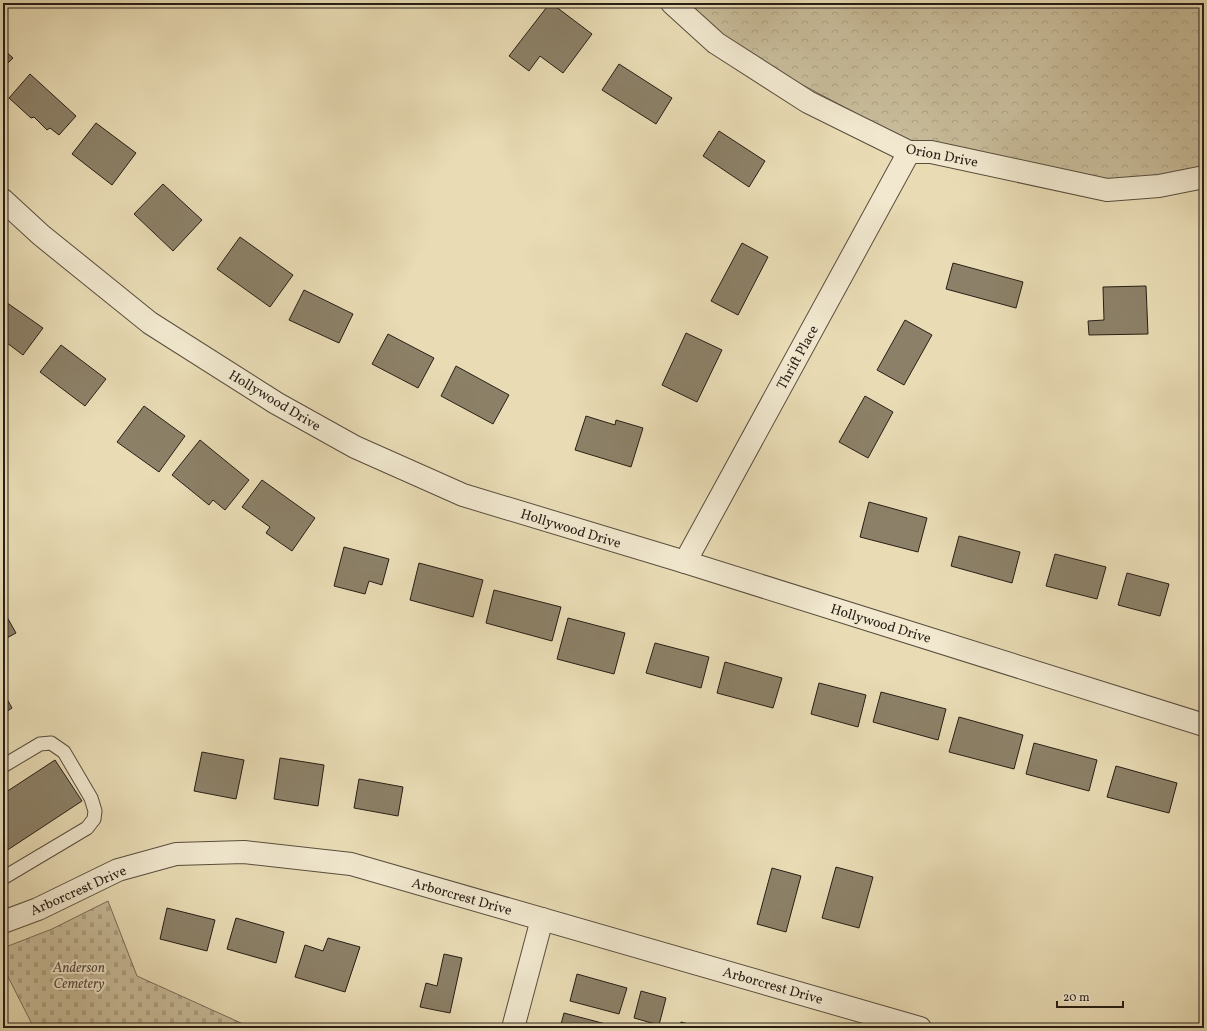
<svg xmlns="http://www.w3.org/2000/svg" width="1207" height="1031" font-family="Vollkorn,serif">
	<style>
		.cemetery { fill: url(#cemetery-stones); stroke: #786d58 }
		.park { fill: url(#park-crowns); stroke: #786d58 }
		.building { fill: #8c8168; stroke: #271e15 }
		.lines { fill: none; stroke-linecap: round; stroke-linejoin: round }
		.lane-casing { stroke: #584e3d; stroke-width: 15 }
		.street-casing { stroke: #584e3d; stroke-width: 24 }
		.lane { stroke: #f1e8cf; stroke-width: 13 }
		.street { stroke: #f1e8cf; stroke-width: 22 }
		.labels { text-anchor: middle; stroke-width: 4; stroke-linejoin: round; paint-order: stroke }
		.street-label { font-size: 14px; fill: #271e15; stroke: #f1e8cf }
		.park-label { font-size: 14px; font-style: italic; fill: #574d3d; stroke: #f1e8cf }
	</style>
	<defs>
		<pattern id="cemetery-stones" width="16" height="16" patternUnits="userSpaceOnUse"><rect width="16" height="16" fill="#c8bc9a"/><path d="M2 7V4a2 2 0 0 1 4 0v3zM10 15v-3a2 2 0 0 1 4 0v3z" fill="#aca184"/></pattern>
		<pattern id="park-crowns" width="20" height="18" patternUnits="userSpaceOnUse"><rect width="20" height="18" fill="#c8bc9a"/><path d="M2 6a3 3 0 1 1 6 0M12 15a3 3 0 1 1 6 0" fill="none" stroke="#aca184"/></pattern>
	</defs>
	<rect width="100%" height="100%" fill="#e9dcb5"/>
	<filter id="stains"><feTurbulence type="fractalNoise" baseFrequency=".005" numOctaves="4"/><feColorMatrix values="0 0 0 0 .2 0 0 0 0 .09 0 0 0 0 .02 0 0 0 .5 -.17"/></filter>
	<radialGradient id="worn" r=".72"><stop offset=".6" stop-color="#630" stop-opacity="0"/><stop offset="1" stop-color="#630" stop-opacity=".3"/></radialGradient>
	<polygon class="cemetery" points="108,901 137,976 252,1028 34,1028 3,967 3,948 52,929"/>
	<polygon class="park" points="662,3 1204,3 1204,178 1112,196 906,140 683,21"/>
	<g class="building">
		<polygon points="550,3 551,3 592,34 563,73 540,56 529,71 509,56"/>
		<polygon points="3,49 13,58 3,68"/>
		<polygon points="619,64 672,98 656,124 602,90"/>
		<polygon points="30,74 76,116 59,135 50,128 47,130 34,117 31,118 9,98"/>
		<polygon points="96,123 136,153 112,185 72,154"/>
		<polygon points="719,131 765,161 749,187 703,156"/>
		<polygon points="163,184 202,220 173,251 134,214"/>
		<polygon points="240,237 293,275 270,307 217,269"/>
		<polygon points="742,243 768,257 738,315 711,301"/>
		<polygon points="953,263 1023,282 1016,308 946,289"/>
		<polygon points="1146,286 1148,334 1089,335 1088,321 1104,320 1103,287"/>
		<polygon points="304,290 353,314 339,343 289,320"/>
		<polygon points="3,300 43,328 23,355 3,340"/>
		<polygon points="905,320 932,335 904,385 877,370"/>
		<polygon points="686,333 722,350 697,402 662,385"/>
		<polygon points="388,334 434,358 418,388 372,364"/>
		<polygon points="61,345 106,379 85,406 40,372"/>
		<polygon points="456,366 509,395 493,424 441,396"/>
		<polygon points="865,396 893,412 868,458 839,442"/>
		<polygon points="144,406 185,436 159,472 117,442"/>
		<polygon points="586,416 615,425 616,420 643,428 631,467 575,450"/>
		<polygon points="200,440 249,480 225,510 213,500 209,505 172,475"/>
		<polygon points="262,480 315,518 292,551 266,533 270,527 242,507"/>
		<polygon points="869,502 927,518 918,552 860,537"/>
		<polygon points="959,536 1020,552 1012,583 951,566"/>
		<polygon points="344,547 389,559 382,585 369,581 365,594 334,586"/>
		<polygon points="1055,554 1106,567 1097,599 1046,586"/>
		<polygon points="419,563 483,580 473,617 410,600"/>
		<polygon points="1127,573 1169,584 1160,616 1118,605"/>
		<polygon points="494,590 561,607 552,641 486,623"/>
		<polygon points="3,610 16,633 3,640"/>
		<polygon points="568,618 625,633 614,674 557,659"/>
		<polygon points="655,643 709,657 701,688 646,673"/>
		<polygon points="725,662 782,678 773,708 717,693"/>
		<polygon points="819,683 866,695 858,727 811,714"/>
		<polygon points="3,692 12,708 3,714"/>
		<polygon points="881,692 946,709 938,740 873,722"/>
		<polygon points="959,717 1023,735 1014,769 949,752"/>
		<polygon points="1034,743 1097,760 1089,791 1026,774"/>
		<polygon points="202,752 244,760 236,799 194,791"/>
		<polygon points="280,758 324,765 318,806 274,799"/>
		<polygon points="55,760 82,801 3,853 3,794"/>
		<polygon points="1116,766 1177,783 1169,813 1107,797"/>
		<polygon points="359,779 403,787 398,816 354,808"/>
		<polygon points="836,867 873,877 859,928 822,918"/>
		<polygon points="772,868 801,876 786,932 757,924"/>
		<polygon points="167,908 215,920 207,951 160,939"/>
		<polygon points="236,918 284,932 276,963 227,949"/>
		<polygon points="328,938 360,947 345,992 295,977 305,945 323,951"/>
		<polygon points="444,954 462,958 450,1013 420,1007 426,983 437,986"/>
		<polygon points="577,974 627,988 619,1014 570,1001"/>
		<polygon points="641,991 666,998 659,1025 634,1018"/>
		<polygon points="564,1013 621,1028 560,1028"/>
		<polygon points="681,1022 703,1028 679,1028"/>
	</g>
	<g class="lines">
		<defs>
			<polyline id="lane" points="3,766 40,744 51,743 64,752 91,798 95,811 94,819 87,828 3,878"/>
			<g id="street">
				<polyline points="672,3 716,43 808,102 909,152 931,152 1107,190 1159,186 1204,177"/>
				<polyline points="3,200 41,235 150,323 276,403 355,447 463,495 685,562 1204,725"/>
				<polyline points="685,562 909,152"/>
				<polyline points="3,922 38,909 118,870 176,854 244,852 351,864 920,1028"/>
				<polyline points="513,1028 542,919"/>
			</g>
		</defs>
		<use href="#lane" class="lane-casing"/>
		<use href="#street" class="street-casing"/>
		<use href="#lane" class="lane"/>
		<use href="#street" class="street"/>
	</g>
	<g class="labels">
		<g class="street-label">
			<text transform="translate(942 155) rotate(11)" y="5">Orion Drive</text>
			<text transform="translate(797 357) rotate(-61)" y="5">Thrift Place</text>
			<text transform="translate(275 400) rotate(31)" y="5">Hollywood Drive</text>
			<text transform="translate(571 528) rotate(17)" y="5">Hollywood Drive</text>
			<text transform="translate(881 623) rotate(17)" y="5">Hollywood Drive</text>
			<text transform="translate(78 890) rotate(-24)" y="5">Arborcrest Drive</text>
			<text transform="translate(462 896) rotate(16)" y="5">Arborcrest Drive</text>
			<text transform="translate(773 985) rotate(16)" y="5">Arborcrest Drive</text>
		</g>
		<g class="park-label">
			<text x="79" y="972">Anderson<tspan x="79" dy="16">Cemetery</tspan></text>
		</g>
	</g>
	<rect width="1207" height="1031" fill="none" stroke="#e9dcb5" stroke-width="16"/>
	<rect x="4" y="4" width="1199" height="1023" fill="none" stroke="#271e15" stroke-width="2"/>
	<rect x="8" y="8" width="1191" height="1015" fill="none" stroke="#271e15"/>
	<path d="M1057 1001v6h66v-6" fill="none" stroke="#271e15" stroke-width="2"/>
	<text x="1063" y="1001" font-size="12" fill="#271e15" stroke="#f1e8cf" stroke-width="3" paint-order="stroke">20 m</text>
	<rect width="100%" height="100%" filter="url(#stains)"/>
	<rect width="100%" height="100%" fill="url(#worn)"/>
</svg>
